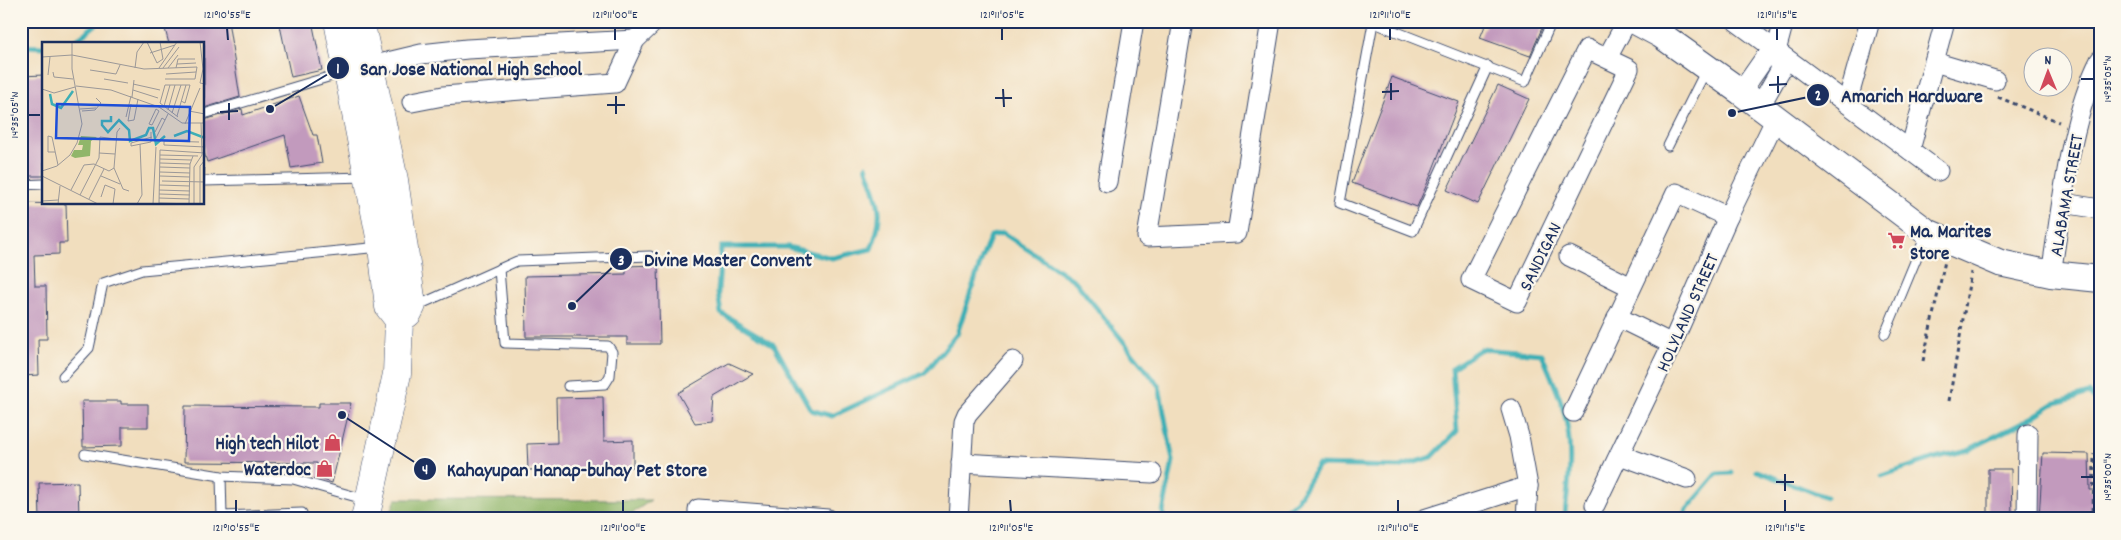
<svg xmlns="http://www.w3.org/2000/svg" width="2121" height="540" font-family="Dekko,sans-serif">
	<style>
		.forest { fill: #90b66a; stroke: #567264 }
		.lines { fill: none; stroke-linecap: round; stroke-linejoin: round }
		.stream { stroke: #3eafb5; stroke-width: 5 }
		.building { fill: #c29abd }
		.lane-casing { stroke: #3b496c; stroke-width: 11 }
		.street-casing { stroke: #3b496c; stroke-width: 21 }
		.secondary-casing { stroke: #3b496c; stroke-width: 28 }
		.primary-casing { stroke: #3b496c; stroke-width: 29 }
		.path { stroke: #3b496c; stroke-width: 3; stroke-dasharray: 4 4; stroke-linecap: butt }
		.lane { stroke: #fff; stroke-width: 9 }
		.street { stroke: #fff; stroke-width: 19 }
		.secondary { stroke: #fff; stroke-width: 26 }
		.primary { stroke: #fff; stroke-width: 28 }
		.ticks { fill: none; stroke: #1b2f5e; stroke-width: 2 }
		.labels { text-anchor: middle; stroke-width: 4.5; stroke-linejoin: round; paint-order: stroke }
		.street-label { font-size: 19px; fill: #1b2f5e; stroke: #fbf7ec }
		.poi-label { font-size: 19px; font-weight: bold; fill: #1b2f5e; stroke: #fbf7ec; text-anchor: end }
		.inset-river { fill: none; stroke: #3eafb5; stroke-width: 2.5 }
		.inset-road { fill: none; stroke: #9b9898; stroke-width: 1 }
		.view { fill: #1d4ed8; fill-opacity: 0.15; stroke: #1d4ed8; stroke-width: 2.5 }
		.inset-edge { fill: none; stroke: #1b2f5e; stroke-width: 2.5 }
		.leader { fill: none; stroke: #1b2f5e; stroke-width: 2 }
		.callout-dot { fill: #1b2f5e; stroke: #fbf7ec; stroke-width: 2 }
		.mark-label { font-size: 15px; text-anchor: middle; font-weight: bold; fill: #fff }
		.callout-label { font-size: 20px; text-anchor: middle; font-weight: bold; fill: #1b2f5e; stroke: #fbf7ec; stroke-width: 4.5; stroke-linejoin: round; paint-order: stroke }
		.neatline { fill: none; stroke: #1b2f5e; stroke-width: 2 }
		.ticks-label { font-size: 12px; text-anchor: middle; fill: #1b2f5e }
	</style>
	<rect width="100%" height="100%" fill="#fbf7ec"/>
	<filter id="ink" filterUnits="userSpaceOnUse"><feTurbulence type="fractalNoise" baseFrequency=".02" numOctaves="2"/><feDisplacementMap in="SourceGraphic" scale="10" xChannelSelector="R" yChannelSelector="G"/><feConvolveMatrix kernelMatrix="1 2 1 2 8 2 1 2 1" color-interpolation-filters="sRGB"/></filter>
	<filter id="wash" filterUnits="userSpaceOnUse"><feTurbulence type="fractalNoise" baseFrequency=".0096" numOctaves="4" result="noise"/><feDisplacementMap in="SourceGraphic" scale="20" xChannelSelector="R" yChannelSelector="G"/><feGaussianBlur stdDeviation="1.12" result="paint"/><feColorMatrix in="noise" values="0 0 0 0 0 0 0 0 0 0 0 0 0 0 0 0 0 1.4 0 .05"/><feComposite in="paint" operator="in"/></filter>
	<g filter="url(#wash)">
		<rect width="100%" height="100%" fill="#f1debe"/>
		<polygon class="forest" points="396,499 651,500 624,519 388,519"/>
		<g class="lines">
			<g class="stream">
				<polyline points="72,44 100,21"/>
				<polyline points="21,46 44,47"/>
				<path d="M866,166C878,202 886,212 871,249L832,258L788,247H721L718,292L721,313L774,345L811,410L832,416L925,373L957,334L982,258L991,236L1003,233L1075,281L1159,386L1173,461L1163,512L1164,519"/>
				<polyline points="1757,471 1826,497"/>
				<polyline points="1882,476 1934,458 1968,450 2031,418 2053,404 2089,393 2100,405"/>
				<path d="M1273,519L1297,501L1318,465L1399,467L1432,457L1457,431L1452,368L1481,349L1542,354C1549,373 1559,392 1564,412C1574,447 1569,484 1564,519"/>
				<polyline points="1679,519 1717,474 1732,473"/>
			</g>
		</g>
		<g id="blocks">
			<g class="building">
				<polygon points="163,21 228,21 240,97 204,108 204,44 169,44"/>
				<polygon points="279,21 312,21 322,70 291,77"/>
				<polygon points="1487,21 1545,21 1530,56 1480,38"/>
				<polygon points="44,75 44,176 21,176 21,76"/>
				<polygon points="1392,77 1459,102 1430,177 1417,207 1352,183"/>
				<polygon points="1498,85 1529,99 1478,204 1447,190"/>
				<polygon points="299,96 313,135 317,135 322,163 291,168 285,135 207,162 204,152 204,120 242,109 243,115"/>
				<polygon points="21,203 66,204 67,243 59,243 59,254 34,255 35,286 46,286 47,339 38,339 39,375 21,376"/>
				<polygon points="658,265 660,344 627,344 627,337 526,337 525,276 626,274 626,266"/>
				<polygon points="729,363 753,374 714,397 712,421 695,423 678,393"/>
				<polygon points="603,397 604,441 633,440 633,467 528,470 527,444 557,443 556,398"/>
				<polygon points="82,401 121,401 121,404 148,404 148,427 122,427 122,446 83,447"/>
				<polygon points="319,403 351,403 332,483 317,478 317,463 184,462 185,406 319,407"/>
				<polygon points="2043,453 2089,454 2090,490 2100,490 2100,519 2039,519"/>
				<polygon points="1988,469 2011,469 2012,519 1988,519"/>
				<polygon points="78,482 79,519 40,519 39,483"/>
			</g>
		</g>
	</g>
	<g filter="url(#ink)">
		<use href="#blocks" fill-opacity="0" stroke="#3b496c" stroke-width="1"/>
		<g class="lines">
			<defs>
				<g id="lane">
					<polyline points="1369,21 1525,82 1552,21"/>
					<polyline points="1373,23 1340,203 1413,231 1488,66"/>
					<polyline points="204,114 345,72"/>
					<polyline points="1668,146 1706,70"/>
					<polyline points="204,181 366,177"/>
					<polyline points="21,185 44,184"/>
					<polyline points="499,269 505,343 608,346 612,352 610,376 605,384 568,386"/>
					<polyline points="415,304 423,303 517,261 650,256"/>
					<polyline points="1885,334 1926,235"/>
					<polyline points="63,376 89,348 103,283 142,270 380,247"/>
					<polyline points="85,454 221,476 293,479 367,500"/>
					<polyline points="221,476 222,516 302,513"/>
				</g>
				<g id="street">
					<polyline points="1183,21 1147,237 1237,233 1271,21"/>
					<polyline points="1736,21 1938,171"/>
					<polygon points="1587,49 1629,69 1517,302 1471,280"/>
					<polyline points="1607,58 1627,21"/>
					<polyline points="1934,62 1995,80"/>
					<polyline points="371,66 421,54 467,49 635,40"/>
					<polyline points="1741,92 1764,59 1776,51"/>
					<polyline points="412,102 443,96 615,83 635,40 655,21"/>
					<polyline points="1847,103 1870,21"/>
					<polyline points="1760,106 1781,69 1776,51 1784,21"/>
					<polyline points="1910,150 1945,21"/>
					<polyline points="1107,182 1134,21"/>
					<polyline points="2063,203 2100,209"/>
					<polyline points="1569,256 1631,287"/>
					<path d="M2051,274C2062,207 2069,121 2100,60"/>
					<polyline points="1617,317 1672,344"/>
					<polyline points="1511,409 1519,436 1528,486 1526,519"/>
					<polyline points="1573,412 1676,193 1728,217"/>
					<polyline points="1620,455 1687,479"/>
					<polyline points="961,463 1152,473"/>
					<polyline points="1595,505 1672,344 1728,217 1776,118"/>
					<polyline points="698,519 698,509 828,519"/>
					<polyline points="958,519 964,421 967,414 1013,361"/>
					<polyline points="1424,519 1528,486"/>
					<polyline points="2027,519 2028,434"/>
				</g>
				<polyline id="secondary" points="1635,21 1661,35 1741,92 1927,232 2000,263 2051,274 2100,279"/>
				<g id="primary">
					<polyline points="338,21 382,247 389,307 399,320 397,374 365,519"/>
					<polyline points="360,21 394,180 412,305 408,313 399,320"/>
				</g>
			</defs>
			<use href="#lane" class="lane-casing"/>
			<use href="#street" class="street-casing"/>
			<use href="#secondary" class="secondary-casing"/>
			<use href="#primary" class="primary-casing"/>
			<g class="path">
				<polyline points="1998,97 2059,122"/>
				<polyline points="1923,361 1945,261"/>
				<polyline points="1949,401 1971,272"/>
				<polyline points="2093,519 2094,454"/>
			</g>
			<use href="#lane" class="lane"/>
			<use href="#street" class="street"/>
			<use href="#secondary" class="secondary"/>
			<use href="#primary" class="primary"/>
		</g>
	</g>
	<path class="ticks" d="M227,28L228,40M615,28V40M1002,28V40M1390,28V40M1777,28V40M1778,76V93M2081,79H2094M1391,83V100M1769,85L1787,84M1003,89L1004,107M1382,92L1399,91M616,96V114M995,98H1012M229,103V120M607,105H625M220,112L238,111M28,115H40M1785,474V491M2081,477H2094M1776,482H1794M236,500V512M623,500V512M1010,500L1011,512M1398,500V512M1785,500V512"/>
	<defs>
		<symbol id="supermarket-bare" viewBox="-9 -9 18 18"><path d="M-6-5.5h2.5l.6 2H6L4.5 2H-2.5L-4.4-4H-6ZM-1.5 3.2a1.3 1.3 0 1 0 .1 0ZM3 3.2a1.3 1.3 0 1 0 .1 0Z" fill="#d1495b" stroke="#fbf7ec" stroke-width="2.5" paint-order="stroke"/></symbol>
		<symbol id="shop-bare" viewBox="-9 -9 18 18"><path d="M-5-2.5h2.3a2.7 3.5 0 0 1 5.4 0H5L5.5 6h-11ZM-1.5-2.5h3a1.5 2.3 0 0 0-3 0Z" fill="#d1495b" stroke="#fbf7ec" stroke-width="2.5" paint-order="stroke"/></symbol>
	</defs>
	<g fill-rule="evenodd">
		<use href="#supermarket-bare" x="1884" y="228" width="25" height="25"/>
		<use href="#shop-bare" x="320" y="430" width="25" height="25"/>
		<use href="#shop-bare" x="312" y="456" width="25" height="25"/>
	</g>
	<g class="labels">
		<g class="street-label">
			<text transform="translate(2065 195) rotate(-80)" y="7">ALABAMA STREET</text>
			<text transform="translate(1539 256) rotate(-64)" y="7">SANDIGAN</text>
			<text transform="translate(1686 312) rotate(-66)" y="7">HOLYLAND STREET</text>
		</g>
		<g class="poi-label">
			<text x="1910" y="237" text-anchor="start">Ma. Marites<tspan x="1910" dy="22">Store</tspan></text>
			<text x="319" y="449">High tech Hilot</text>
			<text x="311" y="475">Waterdoc</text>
		</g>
	</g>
	<g transform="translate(42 42)">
		<rect width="162" height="162" fill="#f1debe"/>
		<path d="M39,94L55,95L49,99L48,114L33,116L29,114L32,108H40L41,103H36Z" fill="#90b66a"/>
		<path class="inset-river" d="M8,52L10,62L19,66L31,49M69,74V79H60V83L66,90L77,78L87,88L88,99L104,93L107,86H111L114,102L123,94M132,94L145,89L163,96"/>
		<path class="inset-road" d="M105,0L115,21L121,17M118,0L121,17M158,0L161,27L158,41L163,42M108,11L133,3M0,15L30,13L102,27L155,25L153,37H123M135,22L154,21M93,26L95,10L102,0M117,26L135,0M121,26L137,5M126,26L136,13M134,26L136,17H153M48,28L74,32L78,23M11,30L12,35L31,37M124,32L154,30M6,33L8,15M62,37L86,41M91,42L118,48M34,44L69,48L117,65L140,81H163M0,47L12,51L33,45M91,48L116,56M90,55L92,38M89,62L86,79L92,78L96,57M122,64L128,43M38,67L54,66M114,67L117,69L110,83L107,82ZM126,68L133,43M40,69L53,68L59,61L54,56M147,69L163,72M130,71L139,43M135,74L144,43M84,75L89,54M136,75L118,61L123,43H148L143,61L139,59M143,82L158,46M113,90L120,76L123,78M114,96L126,72M157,100L122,99V103L163,105M89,104L109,100V90M89,104V101L110,95M13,110H6V94L10,95L16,123M57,111L73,112M118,113L156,114M118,117L149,118M118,121L148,122M118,125L148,126M72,126L81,147L87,149M0,129L15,124L28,113L35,101L40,82L30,27V0M118,130L148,131M0,134L56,162M59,134L78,142M118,134L148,135M120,139L163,140M117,143L148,144M29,148L42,123L52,122L67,129L72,126L75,90L78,86M117,148L148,149M117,152L148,153M38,153L57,116L58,95L74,97M59,155L63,143L73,147L71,162M117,156L147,157M47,157L62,127M0,159L16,158M16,162L18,144M95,162L100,153L98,102M111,162L114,105M147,162L148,122L151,114M152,162L117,161L118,108L163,111M152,162V125L160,113L159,81M158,162V124L163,118M162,162L163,125"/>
		<path class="view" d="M15,62L148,65L147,99L14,96Z"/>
		<rect width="162" height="162" class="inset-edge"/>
	</g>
	<path class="leader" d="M270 109L338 68M1732 113L1818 95M572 306L621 259M342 415L425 469"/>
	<g class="callout-dot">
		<circle cx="270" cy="109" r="5"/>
		<circle cx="1732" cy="113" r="5"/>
		<circle cx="572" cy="306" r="5"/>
		<circle cx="342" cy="415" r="5"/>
		<circle cx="338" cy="68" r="12"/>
		<circle cx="1818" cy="95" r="12"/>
		<circle cx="621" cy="259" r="12"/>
		<circle cx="425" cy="469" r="12"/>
	</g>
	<g class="mark-label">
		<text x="338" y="73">1</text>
		<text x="1818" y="100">2</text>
		<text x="621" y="265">3</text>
		<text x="425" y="474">4</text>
	</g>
	<g class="callout-label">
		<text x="471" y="75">San Jose National High School</text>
		<text x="1912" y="102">Amarich Hardware</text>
		<text x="728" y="266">Divine Master Convent</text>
		<text x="577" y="476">Kahayupan Hanap-buhay Pet Store</text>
	</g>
	<rect width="2121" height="540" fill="none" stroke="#fbf7ec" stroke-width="55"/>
	<g transform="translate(2048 72) rotate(359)"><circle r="24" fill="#fbf7ec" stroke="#a1a7b3"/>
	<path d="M0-4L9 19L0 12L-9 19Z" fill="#d1495b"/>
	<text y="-8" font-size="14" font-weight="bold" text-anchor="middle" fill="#1b2f5e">N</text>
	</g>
	<rect x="28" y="28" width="2066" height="484" class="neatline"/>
	<g class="ticks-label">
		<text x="227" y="18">121°10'55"E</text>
		<text x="615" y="18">121°11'00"E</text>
		<text x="1002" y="18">121°11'05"E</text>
		<text x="1390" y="18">121°11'10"E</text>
		<text x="1777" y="18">121°11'15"E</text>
		<text transform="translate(2107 79) rotate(-90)" y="4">14°35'05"N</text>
		<text transform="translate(14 115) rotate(-90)" y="4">14°35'05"N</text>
		<text transform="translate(2107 477) rotate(-90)" y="4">14°35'00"N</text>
		<text x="236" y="531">121°10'55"E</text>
		<text x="623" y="531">121°11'00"E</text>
		<text x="1011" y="531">121°11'05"E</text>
		<text x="1398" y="531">121°11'10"E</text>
		<text x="1785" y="531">121°11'15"E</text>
	</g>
</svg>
